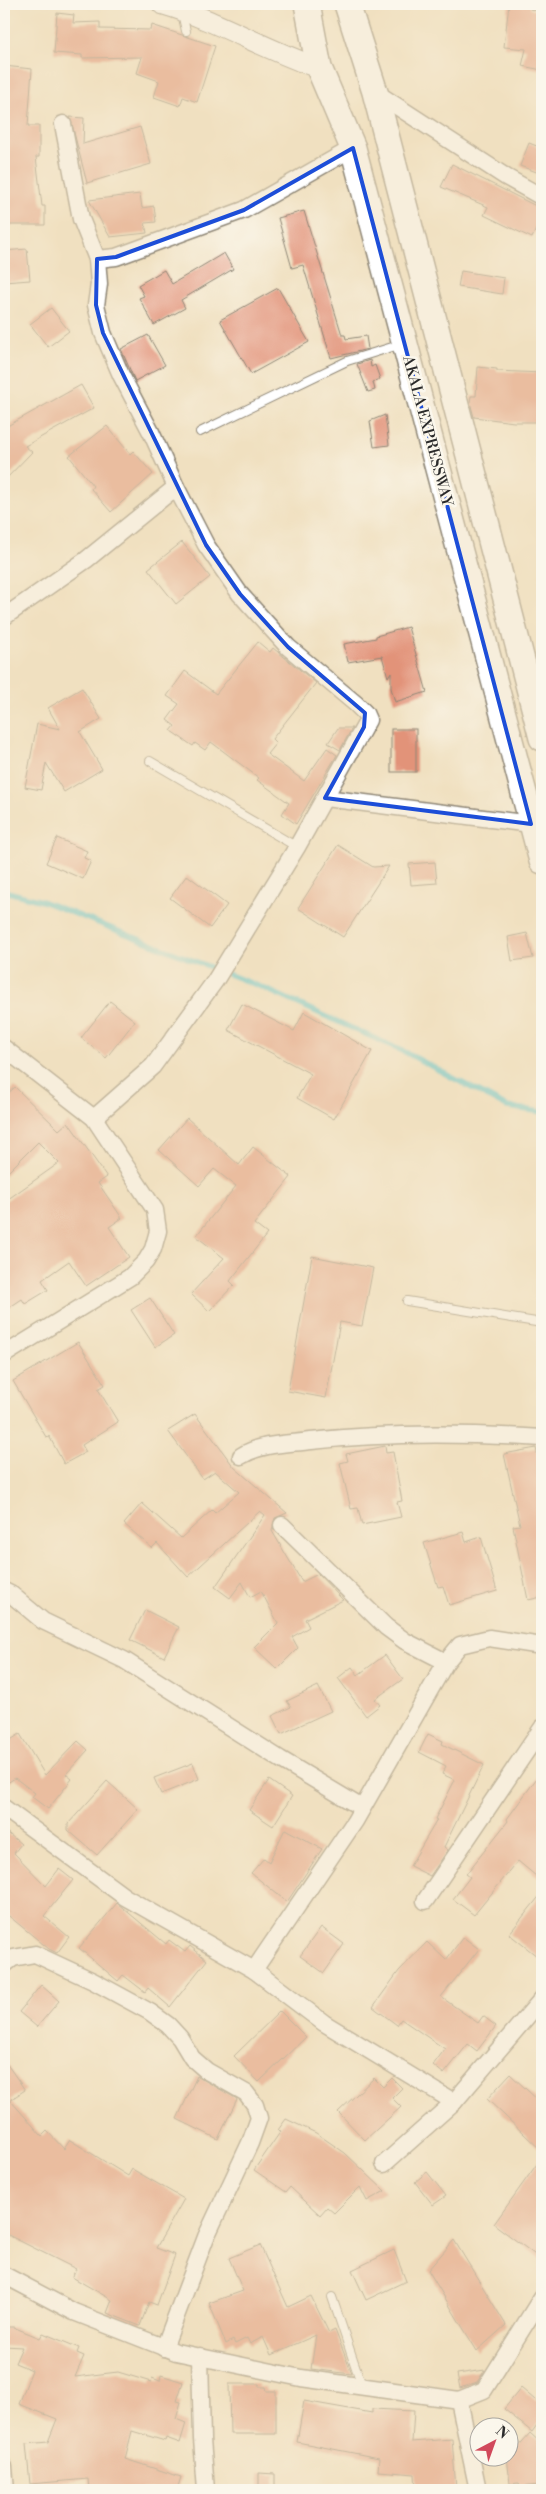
<svg xmlns="http://www.w3.org/2000/svg" width="546" height="2494" font-family="'Libre Bodoni',serif">
	<style>
		.lines { fill: none; stroke-linecap: round; stroke-linejoin: round }
		.stream { stroke: #58c4d0; stroke-width: 5.5 }
		.building { fill: #e29379 }
		.service-casing { stroke: #8e8676; stroke-width: 10 }
		.minor-casing { stroke: #8e8676; stroke-width: 19 }
		.tertiary-casing { stroke: #8e8676; stroke-width: 22 }
		.primary-casing { stroke: #8e8676; stroke-width: 28 }
		.service { stroke: #fff; stroke-width: 8 }
		.minor { stroke: #fff; stroke-width: 16 }
		.tertiary { stroke: #fff; stroke-width: 20 }
		.primary { stroke: #fff; stroke-width: 25 }
		.marked { fill: none; stroke: #1d4ed8; stroke-width: 4; stroke-linejoin: round }
		.labels { text-anchor: middle; stroke-width: 5; stroke-linejoin: round; paint-order: stroke }
		.street-label { font-size: 15px; fill: #2b2b2b; stroke: #fbf7ec }
	</style>
	<rect width="100%" height="100%" fill="#fbf7ec"/>
	<filter id="ink" filterUnits="userSpaceOnUse"><feTurbulence type="fractalNoise" baseFrequency=".02" numOctaves="2"/><feDisplacementMap in="SourceGraphic" scale="10" xChannelSelector="R" yChannelSelector="G"/><feConvolveMatrix kernelMatrix="1 2 1 2 8 2 1 2 1" color-interpolation-filters="sRGB"/></filter>
	<filter id="wash" filterUnits="userSpaceOnUse"><feTurbulence type="fractalNoise" baseFrequency=".0096" numOctaves="4" result="noise"/><feDisplacementMap in="SourceGraphic" scale="20" xChannelSelector="R" yChannelSelector="G"/><feGaussianBlur stdDeviation="1.12" result="paint"/><feColorMatrix in="noise" values="0 0 0 0 0 0 0 0 0 0 0 0 0 0 0 0 0 1.4 0 .05"/><feComposite in="paint" operator="in"/></filter>
	<g filter="url(#wash)">
		<rect width="100%" height="100%" fill="#f0e0c0"/>
		<g class="lines">
			<polyline class="stream" points="4,891 42,901 261,987 405,1052 507,1107 542,1112"/>
		</g>
		<g id="blocks">
			<g class="building">
				<polygon points="509,4 530,4 530,9 542,12 542,70 522,66 526,49 504,47"/>
				<polygon points="57,13 74,15 73,23 100,22 100,29 151,30 152,25 215,46 197,102 183,97 180,106 154,97 159,81 137,73 142,57 82,58 82,55 54,53"/>
				<polygon points="4,66 32,69 28,126 39,126 39,157 36,157 42,206 45,206 45,225 4,225"/>
				<polygon points="70,117 84,118 83,144 140,127 151,164 87,183"/>
				<polygon points="529,143 542,148 542,174 520,166"/>
				<polygon points="452,164 542,209 542,216 532,238 484,215 488,207 441,187"/>
				<polygon points="140,194 142,208 154,206 156,222 145,223 147,233 110,237 89,200"/>
				<polygon points="304,211 342,335 345,335 346,339 366,336 368,349 331,358 303,265 292,268 278,218"/>
				<polygon points="27,249 30,280 4,282 4,251"/>
				<polygon points="224,253 233,269 181,300 185,308 154,325 139,298 144,296 138,285 164,270 172,284"/>
				<polygon points="461,271 504,278 502,294 458,287"/>
				<polygon points="278,288 309,342 251,374 220,320"/>
				<polygon points="51,308 69,331 48,347 30,324"/>
				<polygon points="148,335 165,365 135,381 121,349"/>
				<polygon points="370,360 371,367 375,365 380,379 373,382 375,390 368,392 357,364"/>
				<polygon points="478,367 497,369 497,371 542,373 542,422 514,422 474,417 470,402 471,396 476,396"/>
				<polygon points="81,385 94,408 25,446 32,452 4,481 4,431 9,425"/>
				<polygon points="385,415 389,445 374,447 370,421"/>
				<polygon points="107,426 130,454 133,451 153,474 111,512 91,489 93,486 69,456"/>
				<polygon points="182,542 210,577 176,604 148,569"/>
				<polygon points="408,627 427,692 395,702 391,688 391,672 388,677 382,656 348,662 344,644 376,638 376,636"/>
				<polygon points="258,642 270,652 273,648 316,683 272,739 276,743 267,754 304,781 327,748 337,755 296,824 282,814 289,803 257,780 259,778 211,742 205,750 195,743 193,746 171,731 175,726 167,720 179,704 167,696 185,671 216,694"/>
				<polygon points="82,688 101,719 80,732 102,769 64,792 46,763 41,790 25,787 37,724 60,729 48,708"/>
				<polygon points="338,728 352,728 340,750 328,743"/>
				<rect x="391" y="729" width="25" height="43"/>
				<polygon points="57,838 87,851 84,858 91,861 83,879 46,863"/>
				<polygon points="338,845 373,867 389,866 343,937 298,908"/>
				<polygon points="435,862 437,883 411,885 409,864"/>
				<polygon points="187,875 227,905 210,928 170,898"/>
				<polygon points="527,933 533,958 512,961 508,937"/>
				<polygon points="110,1001 135,1021 106,1058 81,1038"/>
				<polygon points="242,1004 294,1031 304,1012 372,1051 334,1119 297,1098 311,1074 228,1030"/>
				<polygon points="15,1087 59,1130 68,1122 107,1177 98,1183 122,1218 109,1227 129,1257 86,1286 69,1261 42,1280 48,1290 25,1304 22,1299 4,1311 4,1202 59,1163 38,1142 4,1176 4,1097"/>
				<polygon points="187,1118 239,1165 253,1147 291,1177 254,1224 267,1234 230,1281 234,1285 209,1311 191,1294 224,1258 196,1236 236,1186 214,1169 199,1186 159,1150"/>
				<polygon points="312,1256 373,1268 362,1326 340,1322 326,1398 288,1391"/>
				<polygon points="150,1298 174,1335 155,1347 131,1310"/>
				<polygon points="78,1342 105,1385 98,1389 118,1422 82,1445 86,1452 64,1464 49,1436 46,1437 13,1381"/>
				<polygon points="195,1414 234,1467 287,1513 275,1518 272,1531 302,1582 318,1574 343,1600 305,1619 309,1627 292,1637 298,1648 277,1669 254,1647 278,1623 261,1591 250,1597 242,1582 230,1598 215,1587 265,1515 260,1511 188,1577 157,1543 152,1548 124,1524 142,1503 181,1538 212,1510 215,1513 239,1492 215,1471 203,1479 168,1431"/>
				<polygon points="385,1446 386,1453 393,1452 402,1501 397,1502 401,1517 362,1525 358,1508 351,1509 340,1463 348,1461 346,1454"/>
				<polygon points="536,1448 542,1478 542,1597 528,1600 513,1526 520,1525 504,1454"/>
				<polygon points="463,1532 466,1542 481,1537 497,1591 449,1605 443,1586 438,1587 424,1543"/>
				<polygon points="145,1610 179,1627 164,1657 130,1640"/>
				<polygon points="385,1655 403,1679 375,1699 380,1705 366,1716 338,1678 352,1667 358,1675"/>
				<polygon points="318,1686 331,1711 281,1734 272,1716 291,1707 287,1701"/>
				<polygon points="20,1734 45,1775 78,1741 88,1750 66,1774 72,1779 48,1809 32,1797 35,1793 15,1778 4,1785 4,1744"/>
				<polygon points="428,1734 443,1741 442,1744 484,1765 444,1847 448,1850 430,1876 410,1866 437,1820 435,1819 455,1780 442,1774 446,1766 419,1752"/>
				<polygon points="193,1763 199,1779 161,1794 154,1778"/>
				<polygon points="542,1771 542,1881 518,1861 474,1915 453,1899 470,1877 466,1874 508,1821 507,1819"/>
				<polygon points="269,1780 292,1796 273,1826 249,1810"/>
				<polygon points="107,1781 138,1809 97,1855 68,1830 68,1824"/>
				<polygon points="285,1829 322,1849 287,1902 251,1873 264,1858 269,1862"/>
				<polygon points="4,1830 21,1844 14,1853 46,1886 59,1869 73,1880 44,1916 69,1937 57,1953 49,1949 4,1912"/>
				<polygon points="542,1893 542,1960 509,1934"/>
				<polygon points="117,1903 166,1944 169,1940 185,1952 190,1946 207,1960 170,2007 148,1988 145,1992 123,1975 118,1981 79,1948"/>
				<polygon points="321,1927 344,1944 324,1973 300,1956"/>
				<polygon points="463,1937 479,1949 441,1997 478,2023 483,2016 496,2026 477,2051 468,2044 444,2074 433,2065 445,2049 401,2019 397,2025 373,2007 399,1971 427,1942 446,1960"/>
				<polygon points="41,1985 59,2001 37,2027 19,2012"/>
				<polygon points="280,2011 306,2037 259,2082 234,2056"/>
				<polygon points="4,2060 25,2090 10,2100 42,2136 47,2131 64,2149 70,2140 128,2176 132,2169 184,2199 156,2248 175,2255 157,2305 149,2302 140,2326 107,2313 112,2300 72,2277 76,2269 4,2233"/>
				<polygon points="510,2074 542,2104 542,2151 487,2099"/>
				<polygon points="197,2076 237,2099 218,2139 177,2119"/>
				<polygon points="374,2078 383,2087 392,2078 402,2088 392,2098 401,2107 365,2140 338,2112"/>
				<polygon points="286,2119 316,2133 345,2153 385,2191 367,2201 360,2187 334,2213 327,2207 320,2215 290,2187 286,2192 254,2170 281,2131 278,2130"/>
				<polygon points="542,2157 542,2260 494,2224"/>
				<polygon points="427,2172 446,2196 433,2205 415,2182"/>
				<polygon points="454,2240 506,2325 477,2351 428,2270"/>
				<polygon points="260,2245 288,2307 311,2296 329,2333 335,2330 352,2374 311,2369 316,2335 271,2355 263,2337 250,2344 247,2338 235,2344 233,2340 226,2344 209,2303 243,2291 229,2258"/>
				<polygon points="394,2250 406,2281 366,2300 352,2270"/>
				<polygon points="4,2327 13,2327 40,2338 43,2333 79,2348 77,2353 84,2356 75,2377 118,2372 151,2382 152,2378 160,2381 161,2375 183,2382 177,2401 181,2402 176,2419 186,2423 180,2443 166,2438 165,2441 132,2431 125,2459 181,2477 177,2490 89,2490 88,2479 30,2484 26,2444 48,2442 57,2419 19,2404 32,2370 15,2363 22,2347 4,2346"/>
				<polygon points="485,2370 477,2382 460,2388 457,2374"/>
				<polygon points="229,2384 259,2384 259,2387 265,2387 266,2391 276,2391 276,2434 230,2434"/>
				<polygon points="521,2388 542,2406 542,2418 532,2432 504,2409"/>
				<polygon points="304,2401 372,2413 372,2409 414,2411 412,2442 452,2439 456,2489 416,2490 415,2474 378,2471 379,2458 297,2442"/>
				<polygon points="530,2433 542,2444 542,2480 538,2481 539,2485 520,2487 519,2483 510,2484 507,2456 508,2451 515,2450"/>
				<polygon points="259,2473 275,2474 275,2488 259,2488"/>
			</g>
		</g>
	</g>
	<g filter="url(#ink)">
		<use href="#blocks" fill-opacity="0" stroke="#8e8676" stroke-width="1"/>
		<g class="lines">
			<defs>
				<g id="service">
					<polyline points="182,13 186,31"/>
					<polyline points="200,432 347,361 402,344"/>
					<polyline points="150,761 297,847"/>
					<polyline points="407,1301 542,1323"/>
					<polyline points="332,2297 362,2386"/>
				</g>
				<g id="minor">
					<polyline points="375,92 506,177 542,197"/>
					<polyline points="63,124 81,219 97,259 99,284 96,305 103,333 121,375 151,432 176,487 206,545 240,594 288,647 356,704 365,713 368,720 297,847 215,981 153,1066 94,1118"/>
					<polyline points="97,259 116,257 244,210 353,148"/>
					<polyline points="4,617 86,560 176,487"/>
					<polyline points="325,798 531,824"/>
					<polyline points="4,1048 94,1118 155,1210 158,1231 153,1249 146,1261 130,1277 4,1355"/>
					<path d="M241,1456C262,1443 287,1444 311,1441C389,1432 464,1433 542,1438"/>
					<polyline points="282,1525 386,1627 405,1641 446,1662"/>
					<polyline points="4,1591 12,1595 43,1621 124,1660 280,1759 362,1808"/>
					<polyline points="4,1808 125,1897 254,1970 355,1821 446,1662 460,1645 489,1638 542,1646"/>
					<polyline points="425,1901 542,1728"/>
					<polyline points="4,1965 13,1958 35,1954 93,1981 150,2012 168,2025 180,2038 192,2058 207,2071 246,2093 255,2105 259,2118 250,2143 206,2237 164,2348"/>
					<polyline points="254,1970 324,2023 454,2102"/>
					<polyline points="384,2164 454,2102 542,1999"/>
					<polyline points="4,2275 74,2312 176,2352 301,2378 459,2400 478,2490"/>
					<polyline points="200,2356 202,2439 206,2490"/>
					<polyline points="459,2400 484,2390 542,2297"/>
					<polyline points="4,2467 6,2490"/>
				</g>
				<path id="tertiary" d="M162,4C217,20 265,50 319,68"/>
				<g id="primary">
					<polyline points="307,4 319,68 353,148 542,861"/>
					<polyline points="347,4 375,92 542,738"/>
				</g>
			</defs>
			<use href="#service" class="service-casing"/>
			<use href="#minor" class="minor-casing"/>
			<use href="#tertiary" class="tertiary-casing"/>
			<use href="#primary" class="primary-casing"/>
			<use href="#service" class="service"/>
			<use href="#minor" class="minor"/>
			<use href="#tertiary" class="tertiary"/>
			<use href="#primary" class="primary"/>
		</g>
	</g>
	<path d="M0 0H546V2494H0ZM353,148L531,824L325,798L364,727L365,713L288,647L240,594L206,545L103,333L96,305L97,259L116,257L244,210Z" fill="#f0e0c0" fill-opacity=".55" fill-rule="evenodd"/>
	<path class="marked" d="M353,148L531,824L325,798L364,727L365,713L288,647L240,594L206,545L103,333L96,305L97,259L116,257L244,210Z"/>
	<g class="labels">
		<g class="street-label">
			<text transform="translate(428 431) rotate(75)" y="5">AKALA EXPRESSWAY</text>
		</g>
	</g>
	<rect width="546" height="2494" fill="none" stroke="#fbf7ec" stroke-width="20"/>
	<g transform="translate(494 2442) rotate(41)"><circle r="24" fill="#fbf7ec" stroke="#a8a59f"/>
	<path d="M0-4L9 19L0 12L-9 19Z" fill="#d1495b"/>
	<text y="-8" font-size="14" font-weight="bold" text-anchor="middle" fill="#2b2b2b">N</text>
	</g>
</svg>
